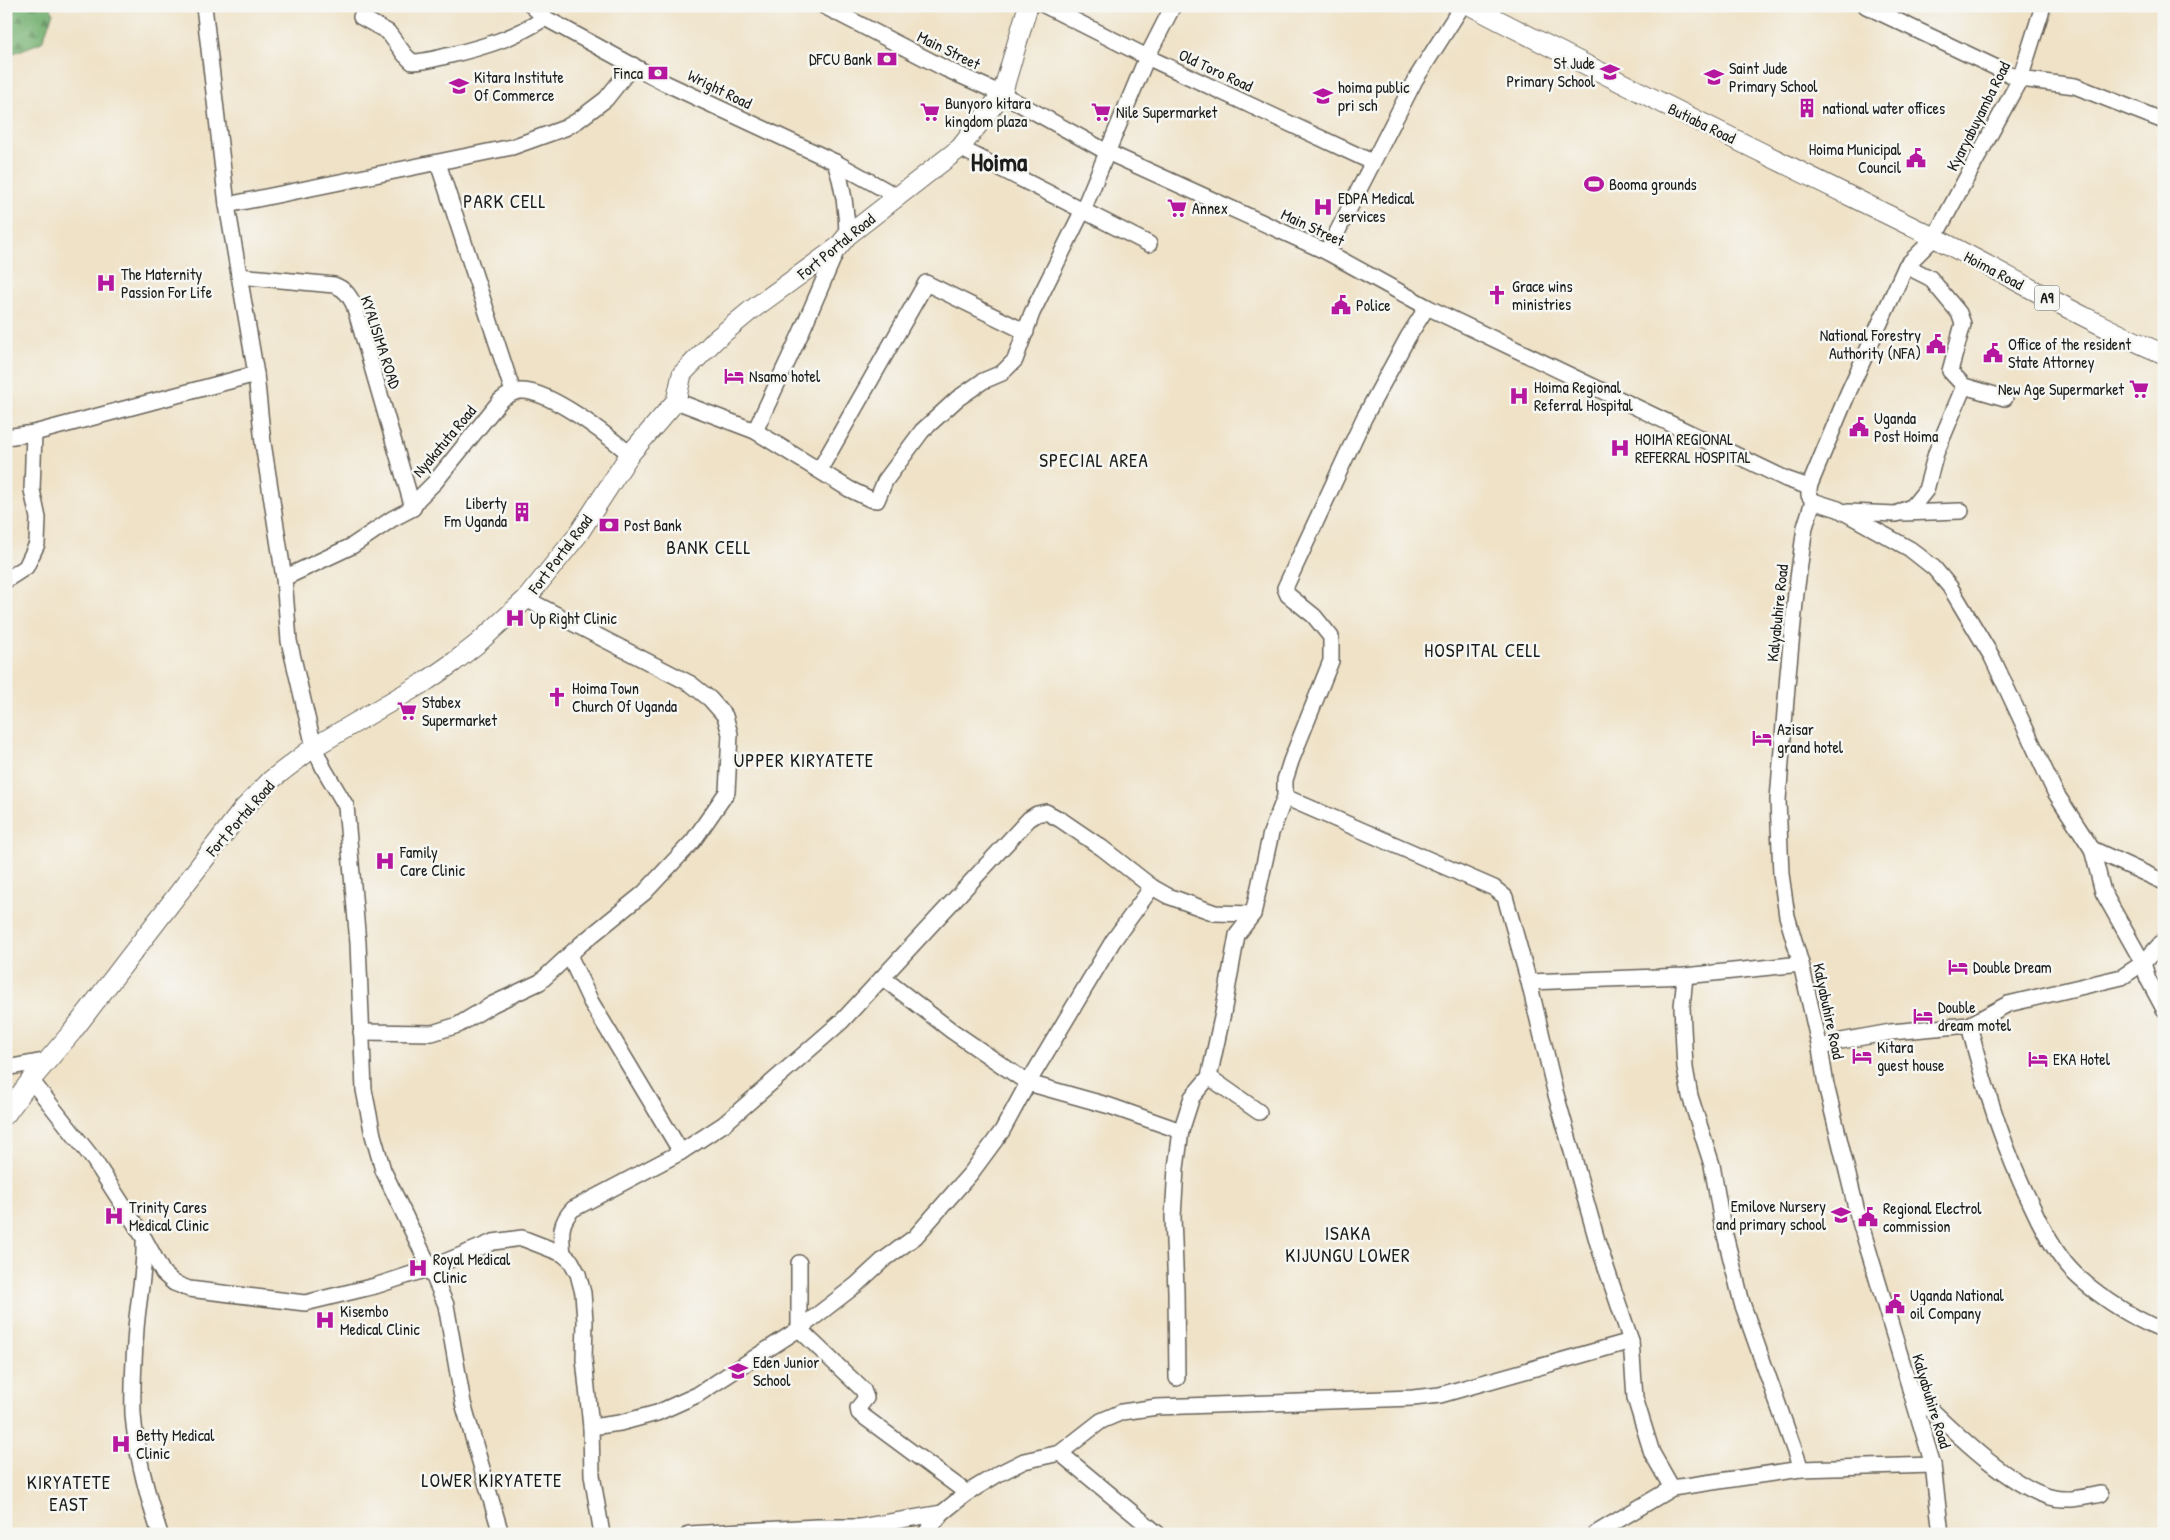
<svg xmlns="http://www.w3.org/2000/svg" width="2170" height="1540" font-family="'Patrick Hand',sans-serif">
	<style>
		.forest { fill: url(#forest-firs); stroke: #486646 }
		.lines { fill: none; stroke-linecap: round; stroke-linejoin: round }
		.minor-casing { stroke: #666158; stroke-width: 18 }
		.major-casing { stroke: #666158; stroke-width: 21 }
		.minor { stroke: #fff; stroke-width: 15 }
		.major { stroke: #fff; stroke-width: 19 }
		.labels { text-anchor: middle; stroke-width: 5; stroke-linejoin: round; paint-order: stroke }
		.shield { fill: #f6f6f2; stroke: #5d5d5c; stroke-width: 1 }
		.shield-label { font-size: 15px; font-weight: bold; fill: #1c1c1c }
		.street-label { font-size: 16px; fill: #1c1c1c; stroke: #f6f6f2 }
		.poi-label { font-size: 16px; fill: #1c1c1c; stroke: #f6f6f2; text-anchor: start }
		.quarter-label { font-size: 19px; letter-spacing: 1px; fill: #1c1c1c; stroke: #f6f6f2 }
		.town-label { font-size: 26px; font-weight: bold; fill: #1c1c1c; stroke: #f6f6f2 }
	</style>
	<defs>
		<pattern id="forest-firs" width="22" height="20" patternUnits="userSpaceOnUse" patternTransform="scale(1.25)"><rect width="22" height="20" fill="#73b070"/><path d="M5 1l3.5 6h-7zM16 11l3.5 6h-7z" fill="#5e8e5b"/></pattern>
	</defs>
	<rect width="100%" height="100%" fill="#f6f6f2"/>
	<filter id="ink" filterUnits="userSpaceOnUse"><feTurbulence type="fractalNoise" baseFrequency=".02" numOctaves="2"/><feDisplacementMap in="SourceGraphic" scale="10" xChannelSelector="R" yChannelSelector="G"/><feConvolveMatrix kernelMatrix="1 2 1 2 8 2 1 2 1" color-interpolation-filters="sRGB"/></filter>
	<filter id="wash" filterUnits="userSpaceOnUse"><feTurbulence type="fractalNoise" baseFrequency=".0096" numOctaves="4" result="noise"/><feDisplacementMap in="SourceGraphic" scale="20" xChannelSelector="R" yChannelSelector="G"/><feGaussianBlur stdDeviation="1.12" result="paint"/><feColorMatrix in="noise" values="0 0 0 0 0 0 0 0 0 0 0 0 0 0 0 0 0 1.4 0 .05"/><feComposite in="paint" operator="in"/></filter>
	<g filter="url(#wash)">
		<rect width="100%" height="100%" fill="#efe2c7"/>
		<polygon class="forest" points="6,6 50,6 53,13 42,42 6,56"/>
	</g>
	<g filter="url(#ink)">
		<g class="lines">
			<defs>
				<g id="minor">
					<polyline points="204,6 227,205 256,374 263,443 284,578 289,641 314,747 324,769 346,806 358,943 364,1090 373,1135 383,1170 430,1268 446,1305 463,1403 501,1534"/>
					<polyline points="532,6 545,18 663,82 835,162 898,197"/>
					<polyline points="824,6 946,69 1002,94 1107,152 1327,252 1427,307 1786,479 1809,487 1848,393 1906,266 1934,238 2020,79 2043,6"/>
					<polyline points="1046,6 1147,57 1372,162"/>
					<polyline points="1866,6 2020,79 2075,86 2164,121"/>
					<path d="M361,17L388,32L405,55L412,62C426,62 438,58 451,55C487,46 514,38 545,18"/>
					<polyline points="960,148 1149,244"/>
					<path d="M835,162C843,186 847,211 847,236"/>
					<polyline points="438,163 513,392"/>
					<polyline points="227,205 512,147 565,128 577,121 606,99 633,65"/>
					<polyline points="1327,252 1415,80 1462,6"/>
					<polyline points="1906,266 1930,278 1959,313 1963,324 1950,371 1964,386 2005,398"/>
					<path d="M239,276L334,285C345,289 349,295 354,305L413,508"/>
					<polyline points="676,401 755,431 849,489 870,499 877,500 885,481 922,431 957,399 983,381 1002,373 1015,360 1032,313 1083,210 1147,57 1173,6"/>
					<polyline points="755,431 800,335 838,247"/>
					<polyline points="6,437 34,433 256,374"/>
					<polyline points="820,469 926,283 1026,332"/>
					<polyline points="1809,487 1809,495 1813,501 1805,527 1796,593 1788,674 1778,800 1781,874 1787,916 1801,964 1820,1048 1826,1085 1857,1212 1933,1465 1941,1534"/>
					<polyline points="1813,501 1838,509 1910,549 1934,568 1950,587 1992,657 2055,792 2092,849 2103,892 2143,963 2148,979 2164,1009"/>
					<polyline points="1848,512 1896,514 1913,506 1926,490 1936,453 1964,386"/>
					<polyline points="1902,513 1961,511"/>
					<path d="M284,578L352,546L392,519L413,508L417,500L435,482L500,401C506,396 512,392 520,391C549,389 608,436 630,454"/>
					<polyline points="6,580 26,567 37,544 38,518 32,490 34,433"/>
					<polyline points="1285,797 1494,888 1505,897 1529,982 1555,1091 1598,1244 1631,1341 1635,1398 1652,1453 1672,1488"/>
					<polyline points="2092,849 2164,882"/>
					<polyline points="569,955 591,1002 681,1152"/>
					<polyline points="1685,976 1682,1007 1685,1068 1690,1096 1712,1165 1722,1223 1742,1303 1801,1469"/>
					<polyline points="883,978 952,1031 1028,1083 1110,1106 1181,1131"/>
					<polyline points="1529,982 1685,976 1801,964"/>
					<path d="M1969,1025C1984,1086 2003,1147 2031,1204C2040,1224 2051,1245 2065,1263C2086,1289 2133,1319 2164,1331"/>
					<polyline points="361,1032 432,1033 458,1025 493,1004 540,982 581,944 644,893 693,841 727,792 730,734 725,716 710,699 691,684 526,599"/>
					<polyline points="1820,1048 1841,1041 1891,1032 1969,1025 2008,1004 2122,977 2143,963 2164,940"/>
					<polyline points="6,1068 49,1060"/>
					<polyline points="1209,1077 1259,1112"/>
					<polyline points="31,1080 94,1160 144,1238 163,1273 174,1283 189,1289 305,1303 375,1286 430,1268 493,1242 522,1238 563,1254 571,1261 578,1274 583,1293 585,1321 584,1359 591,1427 592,1475 602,1534"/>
					<path d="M144,1242C145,1272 138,1300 136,1329C134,1357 132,1386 133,1414C136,1455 147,1495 160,1534"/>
					<path d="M563,1254C561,1235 559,1223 573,1209L681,1152L724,1124L842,1021L1029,819L1037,814L1046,812L1061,820L1102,848L1152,887L1168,896L1215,913L1253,914"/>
					<polyline points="799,1263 799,1329 863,1390 866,1398 858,1408 859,1413 967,1493"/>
					<polyline points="1177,1378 1176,1291 1173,1217 1176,1168 1181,1131 1192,1097 1209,1077 1223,1013 1237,935 1253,914 1271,833 1285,797 1285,780 1291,761 1331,661 1331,637 1314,616 1288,595 1285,588 1364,418 1408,337 1427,307"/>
					<path d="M1910,1389C1942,1420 2017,1498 2063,1499C2075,1500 2089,1496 2101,1494"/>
					<polyline points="591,1427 620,1423 657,1413 697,1395 799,1329 856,1285 882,1261 915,1237 971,1173 1002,1131 1028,1083 1113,941 1152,887"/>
					<polyline points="1060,1453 1158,1534"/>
					<polyline points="689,1534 817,1527 860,1527 942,1513"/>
					<polyline points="925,1534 942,1513 967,1493 998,1474 1024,1461 1060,1453 1101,1421 1122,1412 1157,1407 1413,1398 1440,1395 1631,1341"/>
					<polyline points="1595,1534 1672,1488 1801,1469 1933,1465"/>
				</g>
				<g id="major">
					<path d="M1471,6C1623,85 1777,160 1931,236C2009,275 2083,320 2164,354"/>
					<polyline points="6,1114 31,1080 72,1032 243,809 271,780 314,747 428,680 454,662 477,644 526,599 577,536 630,454 676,401 682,374 715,340 750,311 838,247 847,236 960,148 1002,94 1028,6"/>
				</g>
			</defs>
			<use href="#minor" class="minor-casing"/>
			<use href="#major" class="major-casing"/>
			<use href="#minor" class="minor"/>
			<use href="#major" class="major"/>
		</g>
	</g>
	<defs>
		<symbol id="bank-bare" viewBox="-9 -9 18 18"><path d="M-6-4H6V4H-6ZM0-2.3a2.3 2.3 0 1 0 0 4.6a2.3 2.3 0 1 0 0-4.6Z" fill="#b5179e" stroke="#f6f6f2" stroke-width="2.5" paint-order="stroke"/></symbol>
		<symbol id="school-bare" viewBox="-9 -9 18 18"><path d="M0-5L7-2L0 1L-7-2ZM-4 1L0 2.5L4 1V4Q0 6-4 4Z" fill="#b5179e" stroke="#f6f6f2" stroke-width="2.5" paint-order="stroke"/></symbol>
		<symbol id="building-bare" viewBox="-9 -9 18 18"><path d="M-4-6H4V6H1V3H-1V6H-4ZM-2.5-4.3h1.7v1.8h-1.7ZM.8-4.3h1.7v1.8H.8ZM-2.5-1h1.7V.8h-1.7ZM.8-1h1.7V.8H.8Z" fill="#b5179e" stroke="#f6f6f2" stroke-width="2.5" paint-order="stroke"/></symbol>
		<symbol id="supermarket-bare" viewBox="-9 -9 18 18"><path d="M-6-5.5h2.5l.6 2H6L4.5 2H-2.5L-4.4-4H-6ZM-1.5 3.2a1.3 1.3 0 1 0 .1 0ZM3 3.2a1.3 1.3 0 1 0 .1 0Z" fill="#b5179e" stroke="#f6f6f2" stroke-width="2.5" paint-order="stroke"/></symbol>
		<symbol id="civic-bare" viewBox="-9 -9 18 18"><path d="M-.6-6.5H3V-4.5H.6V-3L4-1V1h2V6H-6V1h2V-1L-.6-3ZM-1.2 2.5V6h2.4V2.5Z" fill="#b5179e" stroke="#f6f6f2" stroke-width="2.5" paint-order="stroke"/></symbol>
		<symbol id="stadium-bare" viewBox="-9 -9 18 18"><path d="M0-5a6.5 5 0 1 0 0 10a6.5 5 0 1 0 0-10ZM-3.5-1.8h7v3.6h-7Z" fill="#b5179e" stroke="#f6f6f2" stroke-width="2.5" paint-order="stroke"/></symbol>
		<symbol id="hospital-bare" viewBox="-9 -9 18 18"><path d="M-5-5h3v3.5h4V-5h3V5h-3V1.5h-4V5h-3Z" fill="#b5179e" stroke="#f6f6f2" stroke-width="2.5" paint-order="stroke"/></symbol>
		<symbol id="church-bare" viewBox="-9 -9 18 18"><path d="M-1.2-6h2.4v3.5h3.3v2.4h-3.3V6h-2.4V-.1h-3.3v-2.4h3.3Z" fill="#b5179e" stroke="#f6f6f2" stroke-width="2.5" paint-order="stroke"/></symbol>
		<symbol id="hotel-bare" viewBox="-9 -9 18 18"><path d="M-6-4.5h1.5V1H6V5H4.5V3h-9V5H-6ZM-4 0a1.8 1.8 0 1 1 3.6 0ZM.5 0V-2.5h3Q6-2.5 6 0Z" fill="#b5179e" stroke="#f6f6f2" stroke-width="2.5" paint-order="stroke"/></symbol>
	</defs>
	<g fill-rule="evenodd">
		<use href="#bank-bare" x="873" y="45" width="28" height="28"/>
		<use href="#school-bare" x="1596" y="58" width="28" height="28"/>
		<use href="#bank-bare" x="644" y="59" width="28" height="28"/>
		<use href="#school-bare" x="1700" y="63" width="28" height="28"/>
		<use href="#school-bare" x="445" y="72" width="28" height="28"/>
		<use href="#school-bare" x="1309" y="82" width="28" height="28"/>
		<use href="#building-bare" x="1793" y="94" width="28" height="28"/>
		<use href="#supermarket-bare" x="916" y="98" width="28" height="28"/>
		<use href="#supermarket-bare" x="1087" y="98" width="28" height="28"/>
		<use href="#civic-bare" x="1902" y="144" width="28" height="28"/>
		<use href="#stadium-bare" x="1580" y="170" width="28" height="28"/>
		<use href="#hospital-bare" x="1309" y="193" width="28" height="28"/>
		<use href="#supermarket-bare" x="1163" y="194" width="28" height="28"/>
		<use href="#hospital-bare" x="92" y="269" width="28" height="28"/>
		<use href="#church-bare" x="1483" y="281" width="28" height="28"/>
		<use href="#civic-bare" x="1327" y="291" width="28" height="28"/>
		<use href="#civic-bare" x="1922" y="330" width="28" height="28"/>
		<use href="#civic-bare" x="1979" y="339" width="28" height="28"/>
		<use href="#hotel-bare" x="720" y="362" width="28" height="28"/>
		<use href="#supermarket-bare" x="2125" y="375" width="28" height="28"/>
		<use href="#hospital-bare" x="1505" y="382" width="28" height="28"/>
		<use href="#civic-bare" x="1845" y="413" width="28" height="28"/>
		<use href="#hospital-bare" x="1606" y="434" width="28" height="28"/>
		<use href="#building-bare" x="508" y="498" width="28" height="28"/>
		<use href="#bank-bare" x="595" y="511" width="28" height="28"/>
		<use href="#hospital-bare" x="501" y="604" width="28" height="28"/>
		<use href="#church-bare" x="543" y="683" width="28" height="28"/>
		<use href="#supermarket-bare" x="393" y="697" width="28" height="28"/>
		<use href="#hotel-bare" x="1748" y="724" width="28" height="28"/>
		<use href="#hospital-bare" x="371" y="847" width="28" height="28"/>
		<use href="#hotel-bare" x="1944" y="953" width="28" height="28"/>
		<use href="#hotel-bare" x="1909" y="1002" width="28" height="28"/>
		<use href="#hotel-bare" x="1848" y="1042" width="28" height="28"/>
		<use href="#hotel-bare" x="2024" y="1045" width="28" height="28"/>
		<use href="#school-bare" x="1827" y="1201" width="28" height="28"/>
		<use href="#hospital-bare" x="100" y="1202" width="28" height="28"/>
		<use href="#civic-bare" x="1854" y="1203" width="28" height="28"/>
		<use href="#hospital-bare" x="404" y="1254" width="28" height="28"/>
		<use href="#civic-bare" x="1881" y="1290" width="28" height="28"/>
		<use href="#hospital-bare" x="311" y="1306" width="28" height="28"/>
		<use href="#school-bare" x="724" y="1357" width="28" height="28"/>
		<use href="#hospital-bare" x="107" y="1430" width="28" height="28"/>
	</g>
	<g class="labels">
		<rect class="shield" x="2034.5" y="285.5" width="25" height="25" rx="4"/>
		<g class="shield-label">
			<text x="2047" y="303">A9</text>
		</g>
		<g class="street-label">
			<text transform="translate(949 50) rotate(26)" y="6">Main Street</text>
			<text transform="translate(1216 70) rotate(25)" y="6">Old Toro Road</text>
			<text transform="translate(720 89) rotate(26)" y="6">Wright Road</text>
			<text transform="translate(1978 116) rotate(-63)" y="6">Kyaryabuyamba Road</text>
			<text transform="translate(1702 123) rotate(26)" y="6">Butiaba Road</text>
			<text transform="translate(1313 227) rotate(25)" y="6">Main Street</text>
			<text transform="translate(836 246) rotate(-39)" y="6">Fort Portal Road</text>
			<text transform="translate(1994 270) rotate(28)" y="6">Hoima Road</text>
			<text transform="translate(381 342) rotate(72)" y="6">KYALISIMA ROAD</text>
			<text transform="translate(444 441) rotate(-50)" y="6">Nyakatuta Road</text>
			<text transform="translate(560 554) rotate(-53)" y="6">Fort Portal Road</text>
			<text transform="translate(1777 613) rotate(-84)" y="6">Kalyabuhire Road</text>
			<text transform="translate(240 818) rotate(-49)" y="6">Fort Portal Road</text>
			<text transform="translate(1829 1011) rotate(78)" y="6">Kalyabuhire Road</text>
			<text transform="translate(1932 1401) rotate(73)" y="6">Kalyabuhire Road</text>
		</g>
		<g class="poi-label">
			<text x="872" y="65" text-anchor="end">DFCU Bank</text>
			<text x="1595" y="69" text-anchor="end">St Jude<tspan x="1595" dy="18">Primary School</tspan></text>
			<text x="1729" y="74">Saint Jude<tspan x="1729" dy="18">Primary School</tspan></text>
			<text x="643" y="79" text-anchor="end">Finca</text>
			<text x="474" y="83">Kitara Institute<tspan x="474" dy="18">Of Commerce</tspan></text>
			<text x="1338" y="93">hoima public<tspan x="1338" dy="18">pri sch</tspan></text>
			<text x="945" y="109">Bunyoro kitara<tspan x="945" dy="18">kingdom plaza</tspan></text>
			<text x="1822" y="114">national water offices</text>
			<text x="1116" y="118">Nile Supermarket</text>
			<text x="1901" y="155" text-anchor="end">Hoima Municipal<tspan x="1901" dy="18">Council</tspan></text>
			<text x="1609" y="190">Booma grounds</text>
			<text x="1338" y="204">EDPA Medical<tspan x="1338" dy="18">services</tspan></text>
			<text x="1192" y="214">Annex</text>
			<text x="121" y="280">The Maternity<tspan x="121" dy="18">Passion For Life</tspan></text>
			<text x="1512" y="292">Grace wins<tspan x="1512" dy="18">ministries</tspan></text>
			<text x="1356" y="311">Police</text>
			<text x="1921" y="341" text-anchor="end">National Forestry<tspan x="1921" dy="18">Authority (NFA)</tspan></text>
			<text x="2008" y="350">Office of the resident<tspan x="2008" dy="18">State Attorney</tspan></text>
			<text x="749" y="382">Nsamo hotel</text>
			<text x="1534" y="393">Hoima Regional<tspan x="1534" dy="18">Referral Hospital</tspan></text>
			<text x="2124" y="395" text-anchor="end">New Age Supermarket</text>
			<text x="1874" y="424">Uganda<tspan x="1874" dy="18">Post Hoima</tspan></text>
			<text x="1635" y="445">HOIMA REGIONAL<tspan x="1635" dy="18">REFERRAL HOSPITAL</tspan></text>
			<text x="507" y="509" text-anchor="end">Liberty<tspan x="507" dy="18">Fm Uganda</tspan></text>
			<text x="624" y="531">Post Bank</text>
			<text x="530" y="624">Up Right Clinic</text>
			<text x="572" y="694">Hoima Town<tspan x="572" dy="18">Church Of Uganda</tspan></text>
			<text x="422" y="708">Stabex<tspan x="422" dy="18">Supermarket</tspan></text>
			<text x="1777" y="735">Azisar<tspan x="1777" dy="18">grand hotel</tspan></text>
			<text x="400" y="858">Family<tspan x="400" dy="18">Care Clinic</tspan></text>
			<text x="1973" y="973">Double Dream</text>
			<text x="1938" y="1013">Double<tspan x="1938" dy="18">dream motel</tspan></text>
			<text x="1877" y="1053">Kitara<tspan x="1877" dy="18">guest house</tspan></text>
			<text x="2053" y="1065">EKA Hotel</text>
			<text x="1826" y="1212" text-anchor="end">Emilove Nursery<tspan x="1826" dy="18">and primary school</tspan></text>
			<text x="129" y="1213">Trinity Cares<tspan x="129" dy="18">Medical Clinic</tspan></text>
			<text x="1883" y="1214">Regional Electrol<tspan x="1883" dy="18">commission</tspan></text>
			<text x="433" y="1265">Royal Medical<tspan x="433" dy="18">Clinic</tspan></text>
			<text x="1910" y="1301">Uganda National<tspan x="1910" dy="18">oil Company</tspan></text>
			<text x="340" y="1317">Kisembo<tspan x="340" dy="18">Medical Clinic</tspan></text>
			<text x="753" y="1368">Eden Junior<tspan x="753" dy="18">School</tspan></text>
			<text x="136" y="1441">Betty Medical<tspan x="136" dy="18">Clinic</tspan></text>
		</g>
		<g class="quarter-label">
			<text x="505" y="208">PARK CELL</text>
			<text x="1094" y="467">SPECIAL AREA</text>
			<text x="709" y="554">BANK CELL</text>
			<text x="1483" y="657">HOSPITAL CELL</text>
			<text x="804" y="767">UPPER KIRYATETE</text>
			<text x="1348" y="1240">ISAKA<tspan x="1348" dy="22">KIJUNGU LOWER</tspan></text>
			<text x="492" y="1487">LOWER KIRYATETE</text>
			<text x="69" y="1489">KIRYATETE<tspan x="69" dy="22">EAST</tspan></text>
		</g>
		<g class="town-label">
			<text x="999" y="171">Hoima</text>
		</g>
	</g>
	<rect width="2170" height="1540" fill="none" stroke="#f6f6f2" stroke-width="25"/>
</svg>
